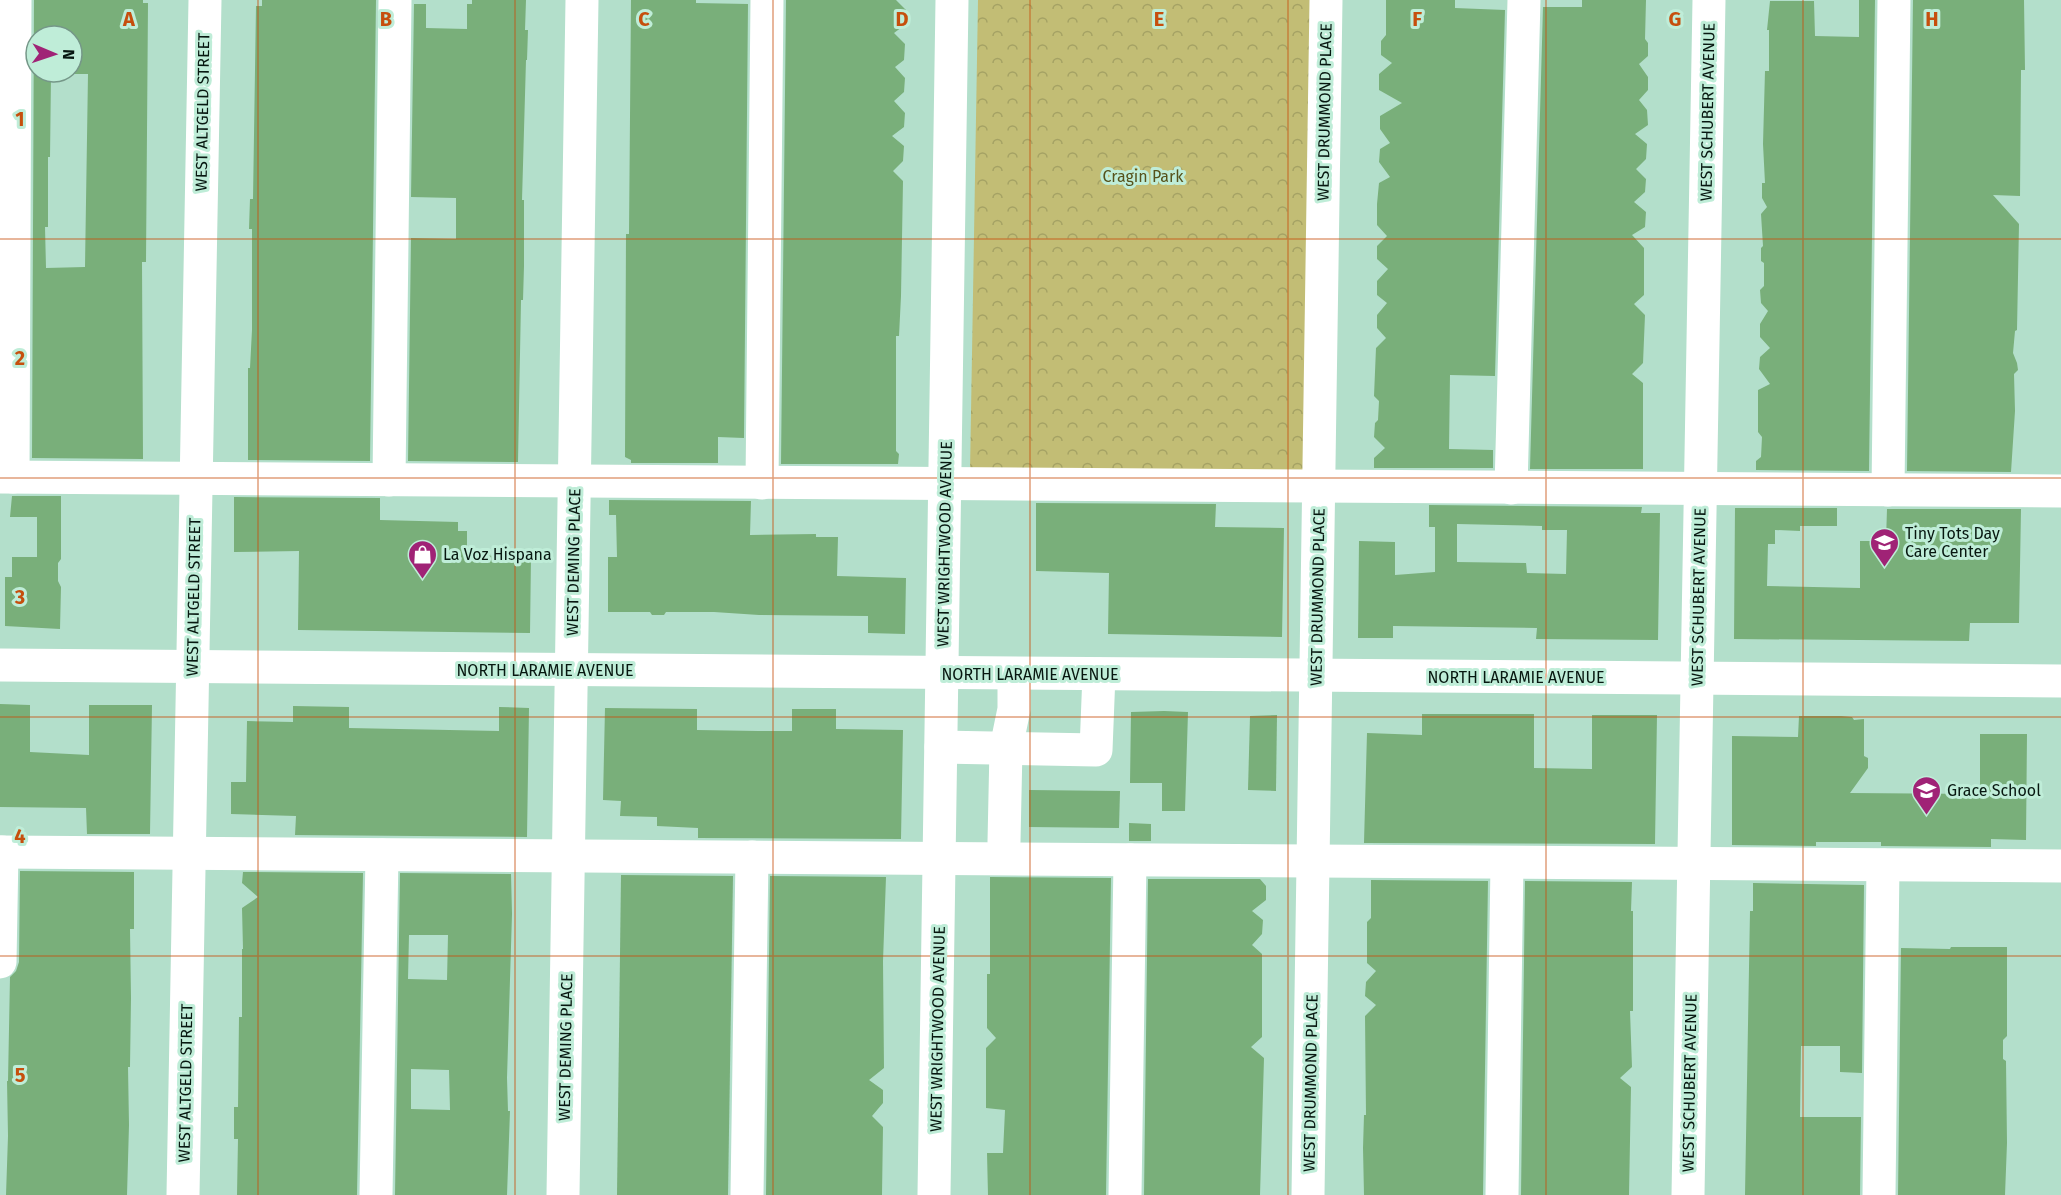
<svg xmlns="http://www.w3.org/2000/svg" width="2061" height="1195" font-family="'Fira Sans',sans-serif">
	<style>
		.park { fill: url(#park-crowns) }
		.building { fill: #79af7a; fill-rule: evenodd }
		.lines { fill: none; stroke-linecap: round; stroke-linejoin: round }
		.minor { stroke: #fff; stroke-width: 33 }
		.grid { fill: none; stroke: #c64f0d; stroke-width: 1.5; stroke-opacity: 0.55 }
		.labels { text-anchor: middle; stroke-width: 6; stroke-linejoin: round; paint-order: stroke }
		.street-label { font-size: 16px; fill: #071710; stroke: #bfedd8 }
		.park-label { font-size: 16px; fill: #56521b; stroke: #bfedd8 }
		.poi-label { font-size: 16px; fill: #071710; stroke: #bfedd8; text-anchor: start }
		.grid-label { font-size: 20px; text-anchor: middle; font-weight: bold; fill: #c64f0d; stroke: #bfedd8; stroke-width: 6; stroke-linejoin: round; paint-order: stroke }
	</style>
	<defs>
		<pattern id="park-crowns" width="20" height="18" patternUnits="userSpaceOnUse" patternTransform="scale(1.5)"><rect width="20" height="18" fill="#c2bd75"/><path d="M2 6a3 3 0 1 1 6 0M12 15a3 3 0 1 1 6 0" fill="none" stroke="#a5a264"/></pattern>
	</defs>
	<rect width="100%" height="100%" fill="#b3dfcb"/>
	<polygon class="park" points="978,0 1313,0 1305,478 970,472"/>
	<g class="building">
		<path d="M34,0H143V3H148L146,262H142L143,459L32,458ZM36,36H72V72H36ZM51,74H88L85,267L46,268L45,227H48V157H50Z"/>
		<polygon points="262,0 376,0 370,461 248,460 248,368 250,368 252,330 252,229 249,229 250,199 253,199 256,6 262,6"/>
		<polygon points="472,0 526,0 525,30 528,30 527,60 526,60 522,200 524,200 524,266 523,300 521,300 518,462 408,461 411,238 456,239 456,198 411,197 414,4 426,4 426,28 467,29 467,4 472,4"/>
		<polygon points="631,0 696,0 696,3 748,4 744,438 718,437 718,463 631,463 631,460 625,457 626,234 629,234"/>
		<polygon points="786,0 896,0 906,10 906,24 894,33 905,44 904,60 895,67 905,78 904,92 894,101 905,113 904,127 892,136 904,146 903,161 893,171 903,181 901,296 899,336 896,336 896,451 899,454 898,464 781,464"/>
		<polygon points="1386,0 1455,0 1455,8 1505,10 1495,376 1450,375 1449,449 1493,450 1493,468 1374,468 1374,458 1385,448 1374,437 1375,423 1378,420 1379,401 1374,396 1376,348 1386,338 1377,328 1377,315 1387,303 1377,295 1377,281 1388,269 1377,259 1377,246 1387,236 1377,225 1377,204 1379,183 1390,177 1379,162 1380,149 1390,143 1380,129 1380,116 1402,103 1379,90 1379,74 1392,63 1381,55 1381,41 1386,35"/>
		<polygon points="1582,0 1646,0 1645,39 1648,43 1648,56 1639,64 1648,77 1648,90 1639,100 1647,110 1648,125 1635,134 1647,144 1646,159 1636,169 1646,179 1645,192 1634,202 1646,212 1645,227 1632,235 1644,248 1644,295 1634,304 1645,315 1643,363 1632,374 1643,383 1643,469 1530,469 1543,7 1582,7"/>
		<polygon points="1859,0 1875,0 1869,471 1756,470 1756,461 1761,457 1762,437 1758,432 1758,390 1770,384 1759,369 1760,357 1770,348 1760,337 1760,324 1768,311 1761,303 1760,290 1764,286 1764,263 1761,261 1761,248 1763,246 1761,214 1767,207 1762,198 1762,183 1765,183 1763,144 1765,71 1769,71 1769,30 1767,30 1770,1 1814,1 1815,36 1859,37"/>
		<polygon points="1913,0 2024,0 2025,70 2021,70 2020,196 1993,195 2019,224 2017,330 2015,331 2013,353 2017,363 2018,370 2014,374 2015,411 2011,472 1907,471"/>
		<polygon points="12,496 61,496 61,559 58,563 58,581 61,587 60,629 5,626 5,577 12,577 12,557 37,557 37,517 10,517"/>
		<polygon points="234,497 380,498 380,520 458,522 458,531 467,531 467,555 531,557 530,633 298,630 299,551 234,552"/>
		<polygon points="609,500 751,501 750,535 816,534 816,537 838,537 837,576 906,578 905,634 868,633 868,616 759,615 714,612 666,612 664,615 652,615 650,612 608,612 608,557 617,557 616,515 609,515"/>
		<polygon points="1036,503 1216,504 1215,527 1284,528 1282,637 1108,634 1109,573 1036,571"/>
		<path d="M1429,505L1642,507L1641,513H1660L1658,640L1536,639L1537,628L1393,626V638H1358L1359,541L1395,542V575L1435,572V527H1429ZM1457,524L1542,526V530H1567L1566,574L1527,573L1526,563L1457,562Z"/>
		<polygon points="1735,508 1837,508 1837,526 1800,526 1800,531 1775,530 1775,544 1768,544 1767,586 1860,588 1860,541 1886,541 1887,509 2021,509 2019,623 1970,623 1969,641 1734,639"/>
		<polygon points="0,704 30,705 30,752 89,755 89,705 152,705 150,834 87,834 86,808 0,807"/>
		<polygon points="293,706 349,707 349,728 499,731 499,707 529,708 527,837 295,835 296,816 231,814 231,782 246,782 247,721 293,722"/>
		<polygon points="605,708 697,709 697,730 758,731 792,731 792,709 836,709 836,729 903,730 901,839 698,838 698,828 657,826 657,817 620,816 621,801 603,800"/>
		<polygon points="1164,711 1188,712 1185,811 1162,811 1162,783 1130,783 1131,712"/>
		<polygon points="1422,714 1534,714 1534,768 1592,769 1592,715 1657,715 1655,844 1364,843 1367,733 1422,735"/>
		<polygon points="1277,715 1276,791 1248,790 1250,716"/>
		<polygon points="1799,716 1841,716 1852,717 1854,720 1864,719 1864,756 1868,758 1868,768 1850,793 1980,794 1980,734 2027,734 2026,840 1991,839 1991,847 1881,846 1881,842 1816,842 1816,846 1732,845 1732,736 1798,737"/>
		<polygon points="1029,790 1120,791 1119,828 1029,827"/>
		<polygon points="1129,823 1151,824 1151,841 1129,841"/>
		<polygon points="20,871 134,872 134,929 130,929 131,998 130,1067 128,1067 129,1125 127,1195 6,1195 8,1136 7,1081 8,1081 10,977 16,971 19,962"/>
		<polygon points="243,872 363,873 357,1195 237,1195 238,1139 234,1139 234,1107 238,1107 239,1017 242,1017 242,949 243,949 242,908 258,897 242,883"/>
		<path d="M400,873L511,874L512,914L507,1078L508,1111H510L507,1195H395ZM409,935H448L447,980L408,979ZM411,1069L449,1070L450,1110L411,1109Z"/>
		<polygon points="621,875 733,876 728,1195 617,1195"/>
		<polygon points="770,876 886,877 883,961 884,1068 869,1080 883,1090 883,1103 872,1116 883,1127 882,1195 766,1195"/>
		<polygon points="990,877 1111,878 1106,1195 988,1195 987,1153 1003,1153 1005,1110 986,1108 986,1048 996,1038 987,1028 987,974 990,974"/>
		<polygon points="1148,879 1260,879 1266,886 1266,900 1252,911 1263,920 1262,934 1252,945 1262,954 1262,1037 1251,1047 1264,1058 1260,1195 1144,1195"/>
		<polygon points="1371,880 1488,881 1483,1195 1364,1195 1363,1148 1364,1115 1366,1115 1365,1016 1376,1005 1365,996 1366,982 1376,971 1367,963 1367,922 1371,918"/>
		<polygon points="1525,881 1632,882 1631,911 1633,911 1633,1011 1630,1011 1632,1067 1620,1078 1631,1087 1629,1195 1521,1195"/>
		<polygon points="1753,883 1864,885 1862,1073 1840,1072 1840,1046 1801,1046 1800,1117 1861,1117 1860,1195 1745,1195 1750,911 1753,911"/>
		<polygon points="1951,947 2007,947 2007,1036 2003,1040 2003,1059 2006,1061 2007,1143 2005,1195 1898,1195 1901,948 1950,949"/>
	</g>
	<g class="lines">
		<g class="minor">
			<polyline points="0,477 2061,491"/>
			<polyline points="13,477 15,0"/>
			<polyline points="389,480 395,0"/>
			<polyline points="762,483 767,0"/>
			<polyline points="1511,488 1524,0"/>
			<polyline points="1888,490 1894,0"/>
			<polyline points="0,665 2061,681"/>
			<polyline points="941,747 1096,750 1099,674"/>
			<polyline points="1004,842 1006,748 1014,709 1014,674"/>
			<polyline points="0,852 2061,866"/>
			<polyline points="0,962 2,852"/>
			<polyline points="183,1195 205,0"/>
			<polyline points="376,1195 382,855"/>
			<polyline points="563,1195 582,0"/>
			<polyline points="747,1195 752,857"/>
			<polyline points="934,1195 952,0"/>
			<polyline points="1125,1195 1130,860"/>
			<polyline points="1308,1195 1326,0"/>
			<polyline points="1502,1195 1507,863"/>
			<polyline points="1688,1195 1709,0"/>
			<polyline points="1879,1195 1883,865"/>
		</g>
	</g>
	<path class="grid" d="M258,0V1195M515,0V1195M773,0V1195M1030,0V1195M1288,0V1195M1546,0V1195M1803,0V1195M0,239H2061M0,478H2061M0,717H2061M0,956H2061"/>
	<defs>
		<symbol id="school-pin" viewBox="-11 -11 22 30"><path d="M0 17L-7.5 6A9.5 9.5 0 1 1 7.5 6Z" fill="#a02376" stroke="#bfedd8"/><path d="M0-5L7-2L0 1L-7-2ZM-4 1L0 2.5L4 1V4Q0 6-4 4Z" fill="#fff"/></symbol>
		<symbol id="shop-pin" viewBox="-11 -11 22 30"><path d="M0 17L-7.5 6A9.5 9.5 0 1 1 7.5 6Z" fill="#a02376" stroke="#bfedd8"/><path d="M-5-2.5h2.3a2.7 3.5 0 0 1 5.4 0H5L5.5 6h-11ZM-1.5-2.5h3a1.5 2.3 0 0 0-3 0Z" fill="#fff"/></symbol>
	</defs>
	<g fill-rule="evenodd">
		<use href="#school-pin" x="1868" y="526" width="33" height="45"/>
		<use href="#shop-pin" x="406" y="538" width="33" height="45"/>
		<use href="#school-pin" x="1910" y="774" width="33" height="45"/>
	</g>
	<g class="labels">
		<g class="street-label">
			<text transform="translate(202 112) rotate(-89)" y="6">WEST ALTGELD STREET</text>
			<text transform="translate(1324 112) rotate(-89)" y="6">WEST DRUMMOND PLACE</text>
			<text transform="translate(1707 112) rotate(-89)" y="6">WEST SCHUBERT AVENUE</text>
			<text transform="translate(944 544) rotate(-89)" y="6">WEST WRIGHTWOOD AVENUE</text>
			<text transform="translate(573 562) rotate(-89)" y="6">WEST DEMING PLACE</text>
			<text transform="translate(193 597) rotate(-89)" y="6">WEST ALTGELD STREET</text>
			<text transform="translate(1317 597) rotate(-89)" y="6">WEST DRUMMOND PLACE</text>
			<text transform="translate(1698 597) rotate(-89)" y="6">WEST SCHUBERT AVENUE</text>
			<text x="545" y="676">NORTH LARAMIE AVENUE</text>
			<text x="1030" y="680">NORTH LARAMIE AVENUE</text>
			<text x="1516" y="683">NORTH LARAMIE AVENUE</text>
			<text transform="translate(937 1029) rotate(-89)" y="6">WEST WRIGHTWOOD AVENUE</text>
			<text transform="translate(565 1047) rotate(-89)" y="6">WEST DEMING PLACE</text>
			<text transform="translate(185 1083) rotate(-89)" y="6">WEST ALTGELD STREET</text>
			<text transform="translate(1310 1083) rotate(-89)" y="6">WEST DRUMMOND PLACE</text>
			<text transform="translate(1689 1083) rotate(-89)" y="6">WEST SCHUBERT AVENUE</text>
		</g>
		<g class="park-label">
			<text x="1143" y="182">Cragin Park</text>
		</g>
		<g class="poi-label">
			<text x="1905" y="539">Tiny Tots Day<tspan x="1905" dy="18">Care Center</tspan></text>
			<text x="443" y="560">La Voz Hispana</text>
			<text x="1947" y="796">Grace School</text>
		</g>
	</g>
	<g class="grid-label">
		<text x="129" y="26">A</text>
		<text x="386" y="26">B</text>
		<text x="644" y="26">C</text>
		<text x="902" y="26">D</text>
		<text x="1159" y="26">E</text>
		<text x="1417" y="26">F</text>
		<text x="1675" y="26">G</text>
		<text x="1932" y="26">H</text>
		<text x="20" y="126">1</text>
		<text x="20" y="365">2</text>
		<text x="20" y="604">3</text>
		<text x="20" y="843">4</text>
		<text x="20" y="1082">5</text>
	</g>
	<g transform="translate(54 54) rotate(92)"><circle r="28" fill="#bfedd8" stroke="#759788" stroke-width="1.5"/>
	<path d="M0-4.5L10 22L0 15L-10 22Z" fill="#a02376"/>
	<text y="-9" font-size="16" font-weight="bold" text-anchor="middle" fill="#071710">N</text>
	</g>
</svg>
